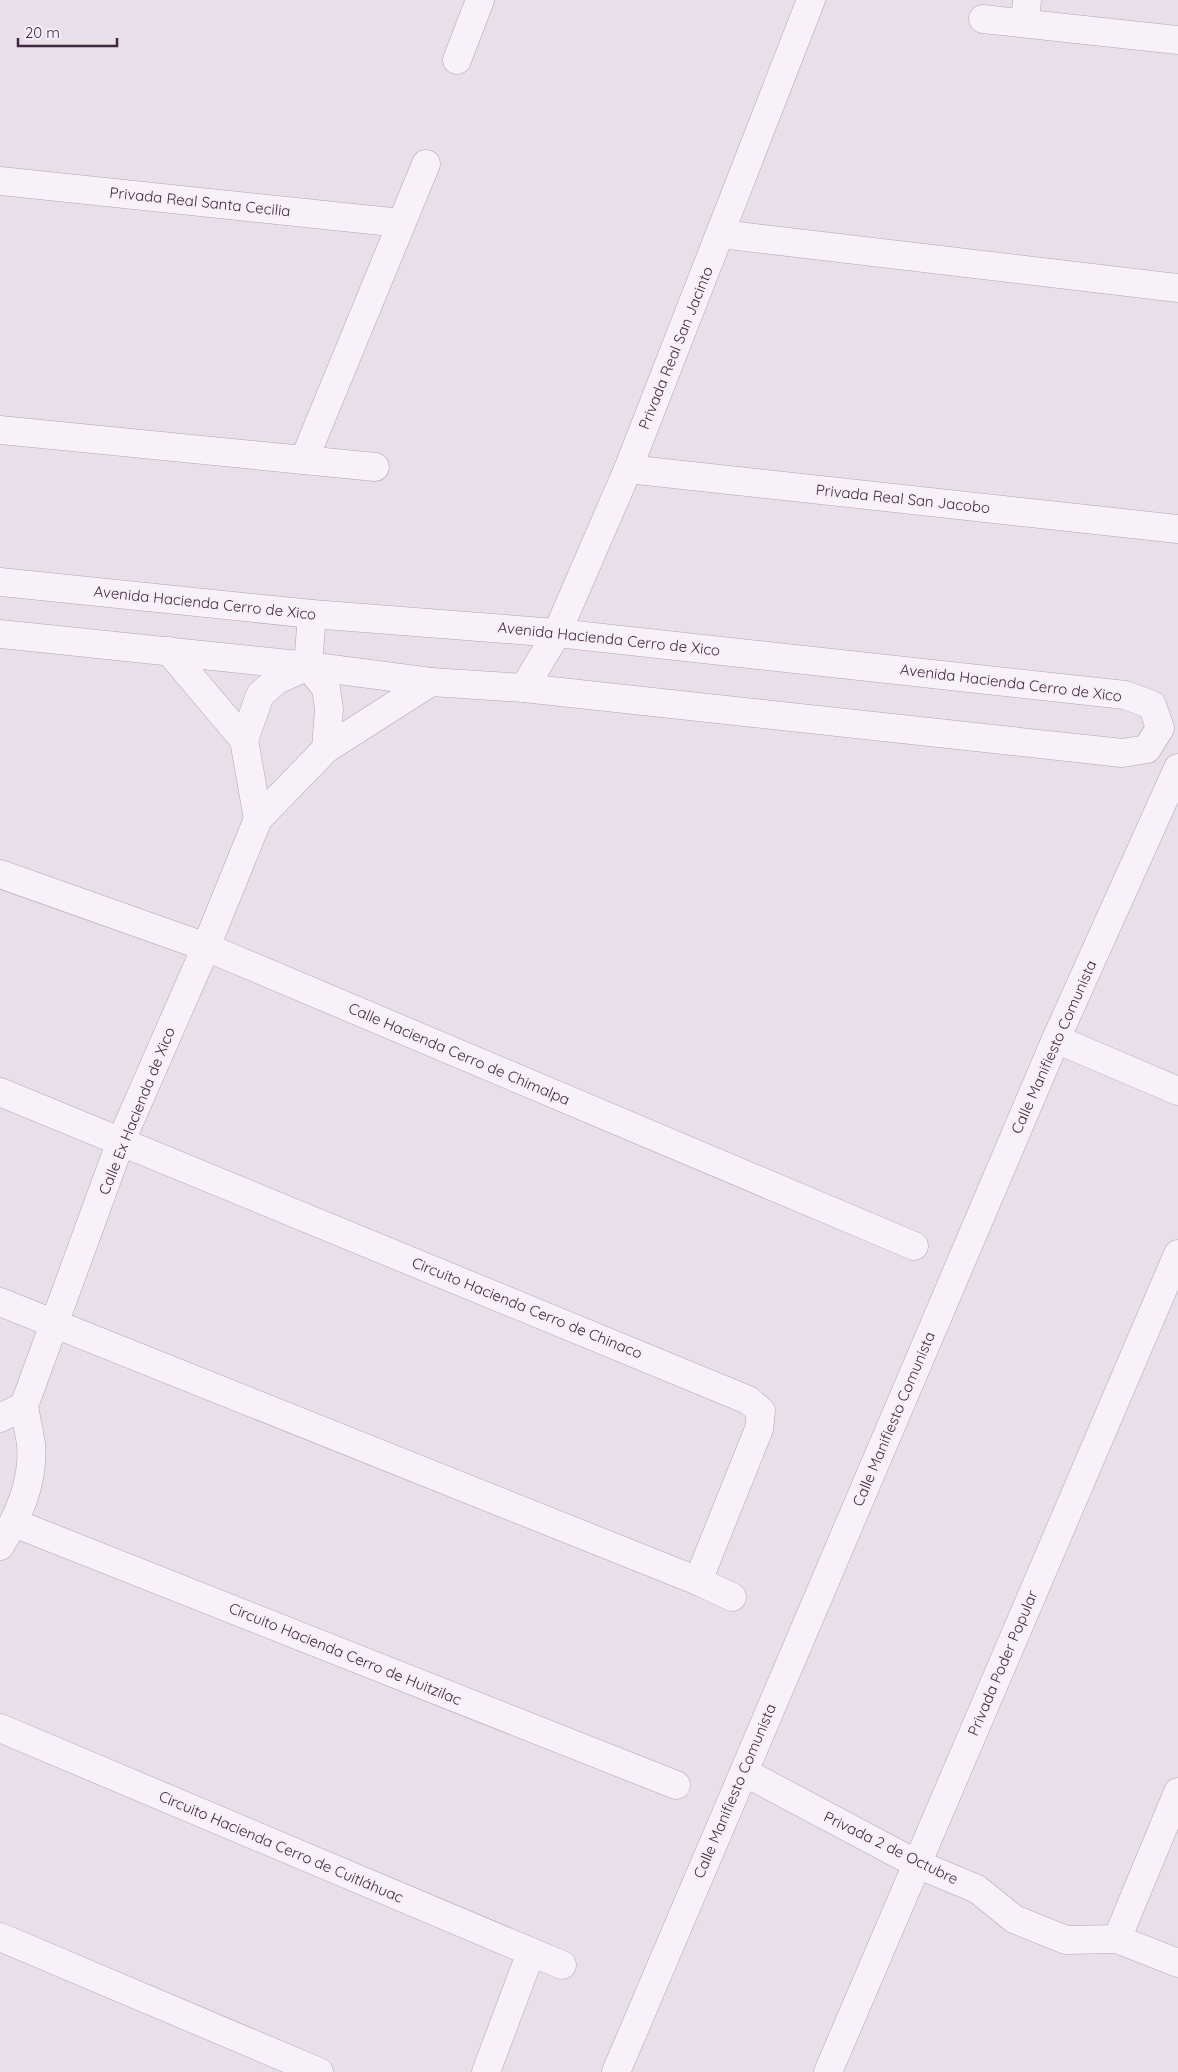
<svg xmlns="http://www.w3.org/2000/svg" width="1178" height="2072" font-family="Quicksand,sans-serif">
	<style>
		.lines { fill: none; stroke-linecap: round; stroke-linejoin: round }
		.minor-casing { stroke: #b3a4b3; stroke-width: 29 }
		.minor { stroke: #f7f2f7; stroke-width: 28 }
		.labels { text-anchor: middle; stroke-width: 4; stroke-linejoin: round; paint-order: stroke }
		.street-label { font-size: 15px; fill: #41273f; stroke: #f7eff6 }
	</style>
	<rect width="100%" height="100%" fill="#e9dfe9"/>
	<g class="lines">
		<defs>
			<g id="minor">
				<polyline points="983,19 1178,40"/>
				<polyline points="1025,23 1027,0"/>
				<polyline points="457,60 480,0"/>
				<polyline points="0,181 401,223"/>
				<polyline points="720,234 1178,288"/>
				<polyline points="0,430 375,467"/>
				<polyline points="304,460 426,164"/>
				<polyline points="628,469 1178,529"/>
				<polyline points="0,582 312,614 557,633 1125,695 1152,705 1160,728 1147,749 1122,753 524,688 431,682 308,666 0,634"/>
				<polyline points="312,614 308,666 326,688 329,709 326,749"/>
				<polyline points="169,651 244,740 258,819"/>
				<polyline points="524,688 557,633 628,469 811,0"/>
				<polyline points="244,740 260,695 277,680 308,666"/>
				<polyline points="0,874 206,947 914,1246"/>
				<polyline points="1056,1039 1178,1091"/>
				<polyline points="0,1092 748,1400 761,1411 759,1429 698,1581"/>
				<polyline points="0,1302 698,1581 732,1597"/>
				<polyline points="0,1418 24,1406"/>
				<polyline points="14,1523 676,1785"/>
				<path d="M0,1546C19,1516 34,1480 31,1444C29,1431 26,1418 24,1406L121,1141L206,947L258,819L326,749L431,682"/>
				<polyline points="0,1728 562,1965"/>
				<polyline points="744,1772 917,1864 977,1889 1014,1919 1066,1940 1117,1939 1178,1963"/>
				<polyline points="0,1937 319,2072"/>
				<polyline points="1117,1939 1178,1792"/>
				<polyline points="486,2072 531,1952"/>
				<polyline points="616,2072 1056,1039 1178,768"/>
				<polyline points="828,2072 1178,1254"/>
			</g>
		</defs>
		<use href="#minor" class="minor-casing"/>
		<use href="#minor" class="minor"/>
	</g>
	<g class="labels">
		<g class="street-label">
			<text transform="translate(200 202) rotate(6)" y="5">Privada Real Santa Cecilia</text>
			<text transform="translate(676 348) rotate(-68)" y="5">Privada Real San Jacinto</text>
			<text transform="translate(903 499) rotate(6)" y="5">Privada Real San Jacobo</text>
			<text transform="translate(205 603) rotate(6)" y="5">Avenida Hacienda Cerro de Xico</text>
			<text transform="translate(609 639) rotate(6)" y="5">Avenida Hacienda Cerro de Xico</text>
			<text transform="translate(1011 683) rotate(7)" y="5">Avenida Hacienda Cerro de Xico</text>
			<text transform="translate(1054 1047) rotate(-66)" y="5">Calle Manifiesto Comunista</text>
			<text transform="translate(459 1054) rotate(23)" y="5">Calle Hacienda Cerro de Chimalpa</text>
			<text transform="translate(137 1111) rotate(-68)" y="5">Calle Ex Hacienda de Xico</text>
			<text transform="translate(527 1308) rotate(22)" y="5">Circuito Hacienda Cerro de Chinaco</text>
			<text transform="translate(894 1419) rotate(-67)" y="5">Calle Manifiesto Comunista</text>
			<text transform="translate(345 1654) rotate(22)" y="5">Circuito Hacienda Cerro de Huitzilac</text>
			<text transform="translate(1003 1663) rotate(-67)" y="5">Privada Poder Popular</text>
			<text transform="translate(735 1791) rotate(-67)" y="5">Calle Manifiesto Comunista</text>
			<text transform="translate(281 1847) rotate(23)" y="5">Circuito Hacienda Cerro de Cuitláhuac</text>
			<text transform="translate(891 1848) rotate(26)" y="5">Privada 2 de Octubre</text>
		</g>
	</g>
	<path d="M18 38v8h99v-8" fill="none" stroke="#41273f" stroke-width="2.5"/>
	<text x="25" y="38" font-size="15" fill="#41273f" stroke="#f7eff6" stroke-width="4" paint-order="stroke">20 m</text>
</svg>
